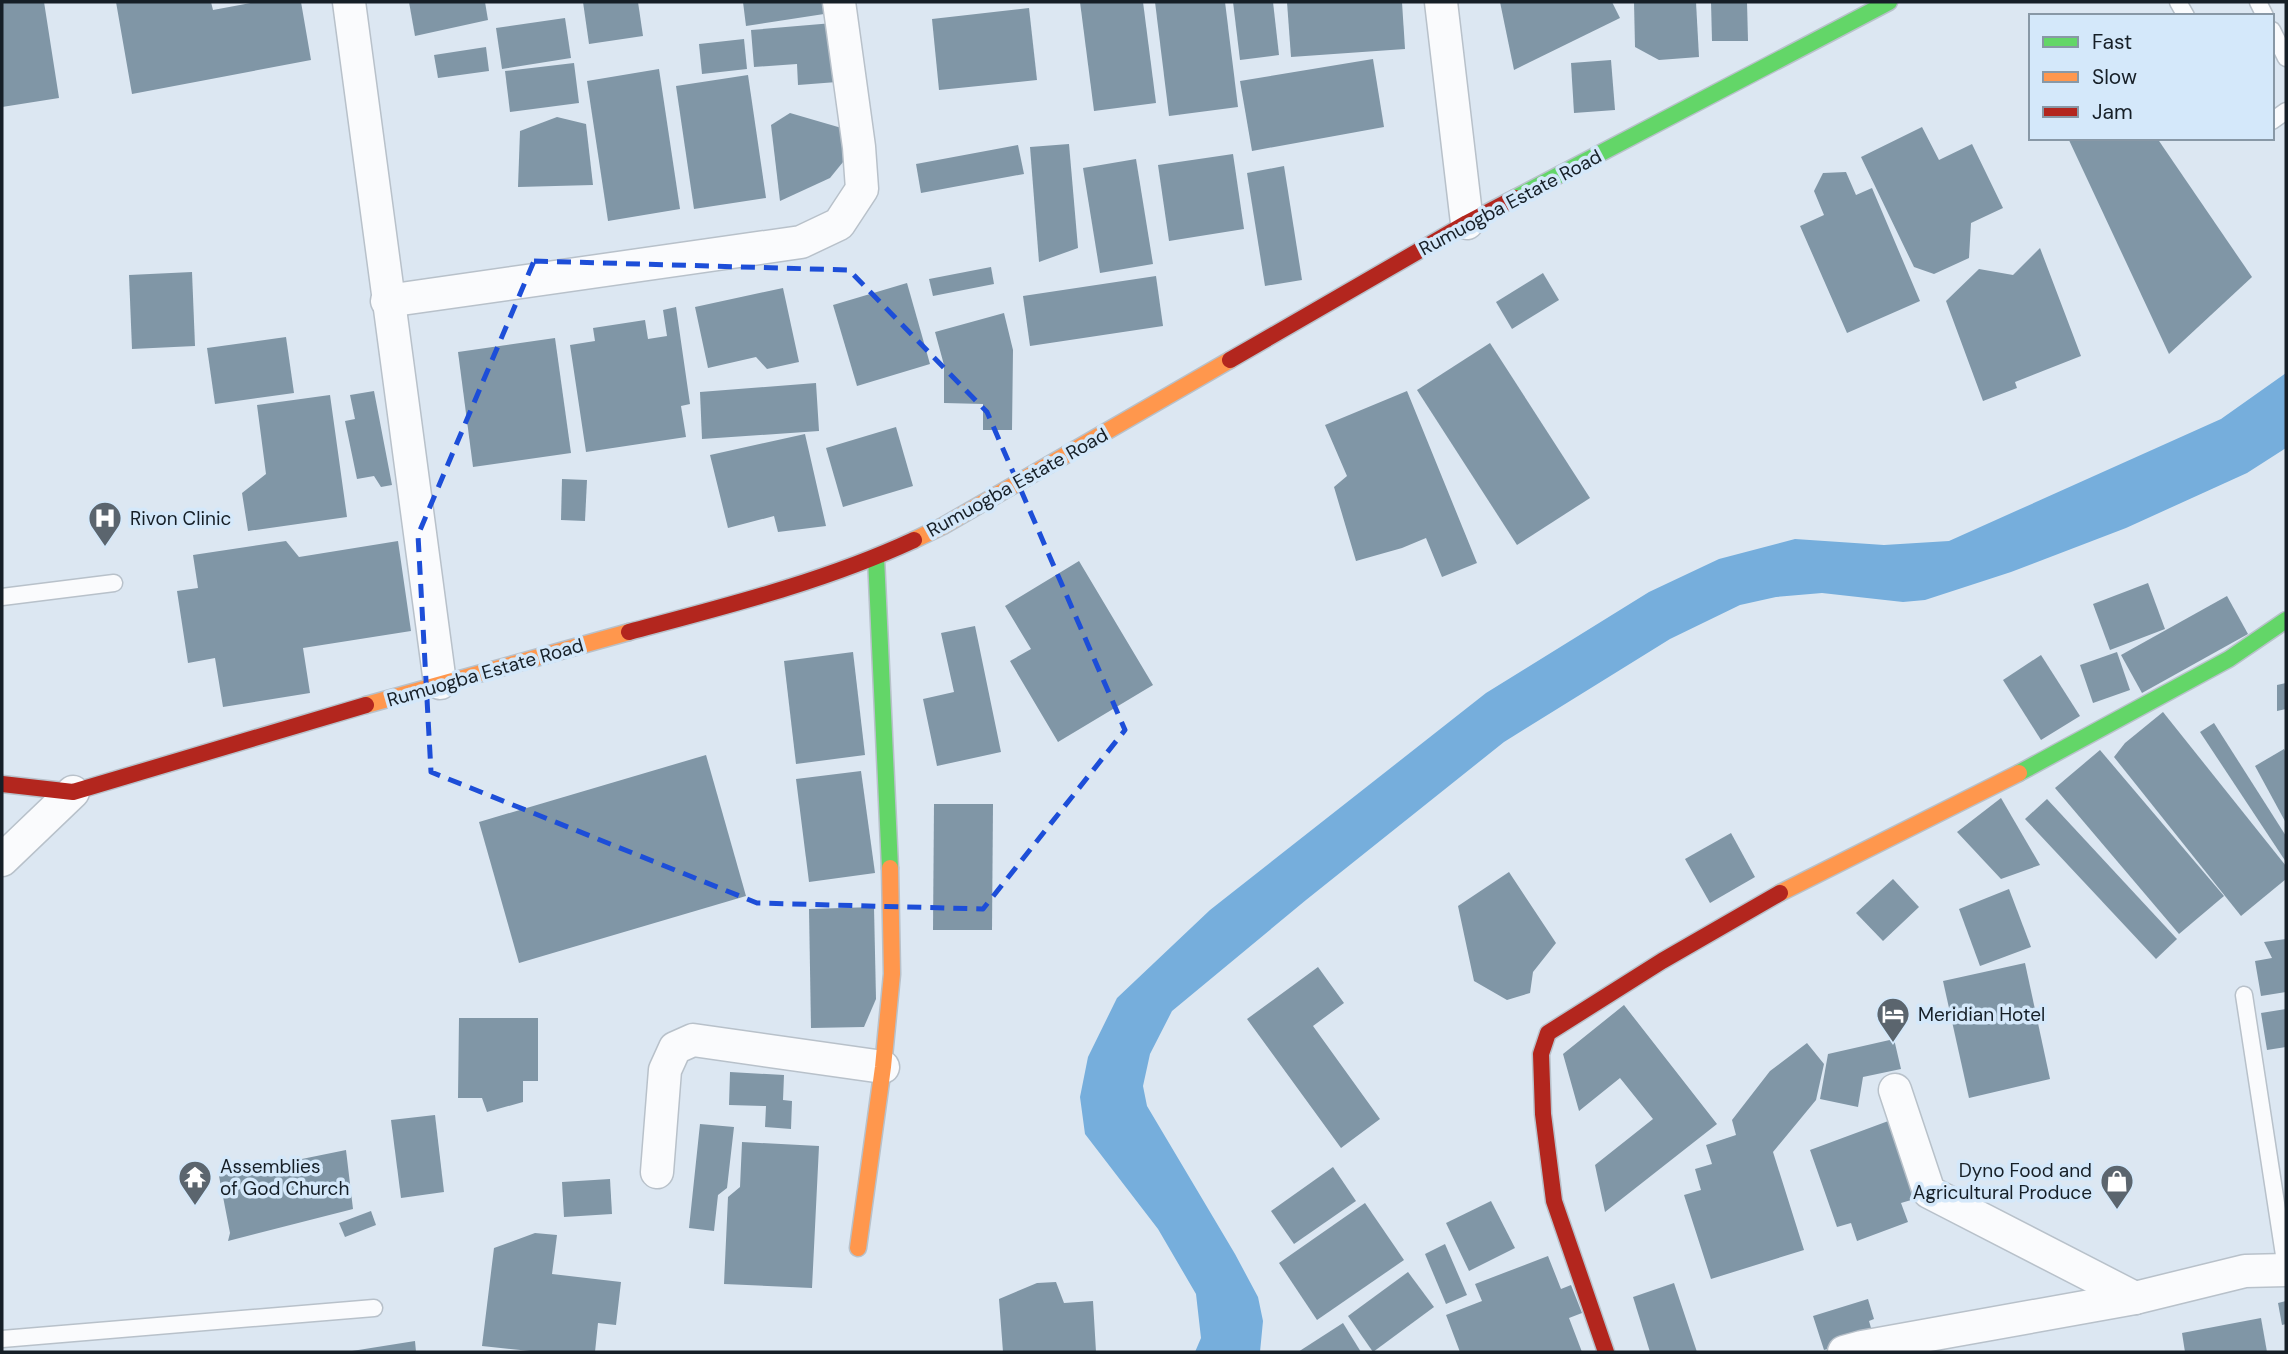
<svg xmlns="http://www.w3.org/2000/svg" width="2288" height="1354" font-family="'DM Sans',sans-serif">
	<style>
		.water { fill: #76aedc }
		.building { fill: #8096a6 }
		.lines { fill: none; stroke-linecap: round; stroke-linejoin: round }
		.lane-casing { stroke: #b8c1ca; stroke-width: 19 }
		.street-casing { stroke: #b8c1ca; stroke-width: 35 }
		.fast-casing { stroke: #b8c1ca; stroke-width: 19 }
		.slow-casing { stroke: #b8c1ca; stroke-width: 19 }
		.jam-casing { stroke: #b8c1ca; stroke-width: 19 }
		.lane { stroke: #fafbfd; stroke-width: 16 }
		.street { stroke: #fafbfd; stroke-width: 32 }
		.fast { stroke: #63d668; stroke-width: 16 }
		.slow { stroke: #ff974d; stroke-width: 16 }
		.jam { stroke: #b3261e; stroke-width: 16 }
		.marked { fill: none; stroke: #1d4ed8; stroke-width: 5; stroke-dasharray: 14 9; stroke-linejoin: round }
		.labels { text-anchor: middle; stroke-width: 7; stroke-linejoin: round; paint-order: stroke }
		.street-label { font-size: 19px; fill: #161f27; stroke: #d4e8fa }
		.poi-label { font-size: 19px; fill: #161f27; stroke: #d4e8fa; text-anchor: start }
	</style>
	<rect width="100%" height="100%" fill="#dce7f2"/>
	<polygon class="water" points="2286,373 2286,448 2247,473 2126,528 2011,572 1925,600 1903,602 1822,593 1776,597 1740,605 1670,639 1504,742 1306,900 1172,1011 1150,1054 1143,1086 1147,1106 1235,1254 1258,1297 1263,1321 1260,1352 1195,1352 1201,1338 1196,1294 1158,1229 1085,1134 1080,1097 1088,1057 1117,998 1210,910 1486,693 1649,592 1719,559 1795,539 1884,545 1949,541 2221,419"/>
	<g class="building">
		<polygon points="2,2 44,2 59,98 2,107"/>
		<polygon points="116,2 211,2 213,10 256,2 301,2 311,60 132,94"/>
		<polygon points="409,2 485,2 488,20 415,36"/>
		<polygon points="583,2 638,2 643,36 589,44"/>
		<polygon points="743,2 822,2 824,14 746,26"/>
		<polygon points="1080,2 1143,2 1156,103 1094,111"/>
		<polygon points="1155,2 1225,2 1238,107 1169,116"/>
		<polygon points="1233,2 1273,2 1279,55 1240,60"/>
		<polygon points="1287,2 1402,2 1405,49 1291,57"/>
		<polygon points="1500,2 1612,2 1620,18 1514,70"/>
		<polygon points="1634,2 1696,2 1699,57 1659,60 1635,47"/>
		<polygon points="1711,2 1747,2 1748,41 1712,41"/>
		<polygon points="1029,8 1037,80 939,90 932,19"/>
		<polygon points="565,18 571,58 502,69 496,28"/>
		<polygon points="833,23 837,82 798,85 797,64 754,67 751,30"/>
		<polygon points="744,39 747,69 702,74 699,44"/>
		<polygon points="486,47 489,71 438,78 434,55"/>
		<polygon points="1373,59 1384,127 1252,151 1240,81"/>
		<polygon points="1611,60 1615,110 1574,113 1571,63"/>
		<polygon points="574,63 579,103 510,112 505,71"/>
		<polygon points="659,69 680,209 608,221 587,81"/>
		<polygon points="748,75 766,198 694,209 676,86"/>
		<polygon points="790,113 845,129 852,151 830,178 780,201 771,125"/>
		<polygon points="557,117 586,124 593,185 518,187 520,131"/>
		<polygon points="1922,127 1939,160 1972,144 2003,208 1971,223 1969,258 1934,274 1914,267 1861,157"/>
		<polygon points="2068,138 2157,138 2252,277 2169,354"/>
		<polygon points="1069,144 1078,248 1039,262 1030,147"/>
		<polygon points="1018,145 1024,174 921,193 916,164"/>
		<polygon points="1233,154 1244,229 1169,241 1158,165"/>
		<polygon points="1136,159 1153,264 1100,273 1083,168"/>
		<polygon points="1284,166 1302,280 1265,286 1247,173"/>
		<polygon points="1846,172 1856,195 1872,188 1920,301 1847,333 1800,226 1824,215 1814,191 1823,173"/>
		<polygon points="2040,248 2081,356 2015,382 2017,388 1983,401 1946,301 1979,269 2013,275"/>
		<polygon points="991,267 994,284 933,296 929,279"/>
		<polygon points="192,272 195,346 132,349 129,275"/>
		<polygon points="1543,273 1559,300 1512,329 1496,302"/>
		<polygon points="1156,276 1163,326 1030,346 1023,296"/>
		<polygon points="907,283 930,364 857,386 833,305"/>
		<polygon points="783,288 799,362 767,369 756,357 708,368 695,307"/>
		<polygon points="676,307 690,404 681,406 686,437 586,452 570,345 595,341 593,328 645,320 648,339 667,336 663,310"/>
		<polygon points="1004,313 1013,350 1012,430 983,430 983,404 944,403 944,365 935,332"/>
		<polygon points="286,337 294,393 215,404 207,348"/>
		<polygon points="555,338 571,453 473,467 458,352"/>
		<polygon points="1490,343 1590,498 1517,545 1417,390"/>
		<polygon points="816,383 819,431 702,439 700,392"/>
		<polygon points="374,391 392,485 381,487 374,476 357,479 345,421 355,419 350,395"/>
		<polygon points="1407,391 1477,563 1442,577 1426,538 1402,548 1356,561 1334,487 1347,476 1325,425"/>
		<polygon points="330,395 347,517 248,531 242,493 266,474 257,405"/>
		<polygon points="896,427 913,486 843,507 826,448"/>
		<polygon points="805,434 826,526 778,532 774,516 728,528 710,455"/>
		<polygon points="562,479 587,480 585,521 561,520"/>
		<polygon points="286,541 299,557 398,541 411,631 303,648 310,693 223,707 215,658 188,663 177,591 198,588 193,555"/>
		<polygon points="1079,561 1153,685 1058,742 1010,661 1031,649 1005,606"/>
		<polygon points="2148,583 2165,629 2110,650 2093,604"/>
		<polygon points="2227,596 2248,634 2142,693 2121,655"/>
		<polygon points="975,626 1001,752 937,766 923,699 954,692 941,633"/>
		<polygon points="853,652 865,755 796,764 784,661"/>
		<polygon points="2117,652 2130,690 2093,703 2080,665"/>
		<polygon points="2041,655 2080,716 2041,740 2003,680"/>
		<polygon points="2286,683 2286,709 2277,711 2277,685"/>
		<polygon points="2163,712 2286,866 2286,879 2241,916 2114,757 2125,743"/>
		<polygon points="2214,723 2286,836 2286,862 2200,732"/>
		<polygon points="2284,749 2286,753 2286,823 2255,766"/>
		<polygon points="2100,750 2224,896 2179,934 2055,788"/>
		<polygon points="706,755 746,896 519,963 479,822"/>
		<polygon points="861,771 875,873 809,882 796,779"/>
		<polygon points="2001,798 2040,865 2001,879 1957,832"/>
		<polygon points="2047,799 2177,939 2156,959 2025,819"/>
		<polygon points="934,804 993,804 992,930 933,930"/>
		<polygon points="1731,833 1755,877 1710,903 1685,859"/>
		<polygon points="1509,872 1556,943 1533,972 1530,993 1507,1000 1474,981 1458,906"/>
		<polygon points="1893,879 1919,907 1883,941 1856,913"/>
		<polygon points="2009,889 2031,947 1980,966 1959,909"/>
		<polygon points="874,907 876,999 864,1027 811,1028 809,909"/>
		<polygon points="2286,939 2286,992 2261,996 2255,961 2272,958 2264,942"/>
		<polygon points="2025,963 2050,1079 1969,1098 1943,981"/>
		<polygon points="1318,967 1344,1003 1313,1026 1380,1119 1341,1148 1247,1019"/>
		<polygon points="1624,1005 1717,1124 1605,1212 1595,1165 1653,1119 1620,1078 1579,1111 1563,1054"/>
		<polygon points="2286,1009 2286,1047 2267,1050 2261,1013"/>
		<polygon points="459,1018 538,1018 538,1081 523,1081 523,1102 487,1112 482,1098 458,1098"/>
		<polygon points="1894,1039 1901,1069 1863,1077 1858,1107 1820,1099 1828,1054"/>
		<polygon points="1807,1043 1824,1064 1816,1100 1773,1152 1804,1250 1711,1279 1684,1195 1701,1190 1695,1169 1712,1164 1706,1145 1736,1135 1732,1120 1770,1071"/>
		<polygon points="730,1072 784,1075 783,1100 792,1101 791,1129 765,1127 766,1106 729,1105"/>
		<polygon points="435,1115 444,1192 401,1198 391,1120"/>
		<polygon points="1891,1120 1918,1198 1901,1203 1908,1222 1857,1241 1851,1223 1837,1227 1810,1150"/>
		<polygon points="700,1124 734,1127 727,1188 718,1195 714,1231 689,1228"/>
		<polygon points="742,1142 819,1146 812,1288 724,1284 728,1197 740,1187"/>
		<polygon points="346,1150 353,1209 228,1241 230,1233 219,1176"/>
		<polygon points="1333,1167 1356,1201 1294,1244 1271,1211"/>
		<polygon points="610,1179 612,1214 564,1217 562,1182"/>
		<polygon points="1491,1201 1515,1248 1469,1271 1446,1223"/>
		<polygon points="1365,1203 1404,1260 1317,1320 1279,1263"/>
		<polygon points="371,1211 376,1225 345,1237 339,1223"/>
		<polygon points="535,1233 557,1235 552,1274 621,1282 616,1325 598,1323 595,1352 540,1352 482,1346 494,1248"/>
		<polygon points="1445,1244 1467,1295 1446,1304 1425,1254"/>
		<polygon points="1548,1256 1561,1289 1571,1285 1582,1313 1569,1318 1582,1352 1460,1352 1446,1315 1482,1301 1475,1284"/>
		<polygon points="1408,1272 1434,1307 1373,1352 1348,1316"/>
		<polygon points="1056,1282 1064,1303 1093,1301 1096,1352 1003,1352 999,1299 1037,1283"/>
		<polygon points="1674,1283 1697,1352 1650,1352 1633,1297"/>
		<polygon points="1868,1299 1874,1319 1869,1321 1873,1335 1824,1350 1813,1316"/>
		<polygon points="2286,1301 2286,1324 2282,1325 2278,1303"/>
		<polygon points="2261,1318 2267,1352 2185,1352 2182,1333"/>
		<polygon points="1343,1323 1361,1352 1298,1352"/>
		<polygon points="415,1341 416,1352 352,1352 352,1351"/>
	</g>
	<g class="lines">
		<defs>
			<g id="lane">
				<polyline points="2178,2 2186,16"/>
				<polyline points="2258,2 2265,16"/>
				<polyline points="2272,30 2286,58"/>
				<polyline points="2272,121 2286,111"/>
				<polyline points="2,597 114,583"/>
				<polyline points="2244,995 2286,1268"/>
				<polyline points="2,1339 374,1308"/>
			</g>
			<g id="street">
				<polyline points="349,2 440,683"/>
				<polyline points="1441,2 1467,223"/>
				<polyline points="387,301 801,242 839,224 862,189 859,147 839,2"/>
				<polyline points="2,860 73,792"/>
				<polyline points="1895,1090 1929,1192 2135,1298"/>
				<polyline points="657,1172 665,1070 675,1048 693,1040 883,1067"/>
				<polyline points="1844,1352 1862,1347 2135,1298 2245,1271 2286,1270"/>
			</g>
			<g id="fast">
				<polyline points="1515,198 1889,2"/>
				<polyline points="876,557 890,868"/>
				<polyline points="2019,773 2229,659 2286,620"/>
			</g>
			<g id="slow">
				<polyline points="914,540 943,526 1230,360"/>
				<polyline points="366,705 629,632"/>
				<polyline points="1780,893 2019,773"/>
				<polyline points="858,1248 883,1067 892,974 890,868"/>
			</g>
			<g id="jam">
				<polyline points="1230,360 1467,223 1515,198"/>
				<path d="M629,632C726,606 823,582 914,540"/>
				<polyline points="2,784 73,792 366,705"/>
				<polyline points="1606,1352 1554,1201 1543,1114 1541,1054 1548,1033 1662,961 1780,893"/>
			</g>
		</defs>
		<use href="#lane" class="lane-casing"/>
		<use href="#street" class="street-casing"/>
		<use href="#fast" class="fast-casing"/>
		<use href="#slow" class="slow-casing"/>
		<use href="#jam" class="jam-casing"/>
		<use href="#lane" class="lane"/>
		<use href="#street" class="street"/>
		<use href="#fast" class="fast"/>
		<use href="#slow" class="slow"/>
		<use href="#jam" class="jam"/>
	</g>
	<path class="marked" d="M534,261L849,270L987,412L1125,730L983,909L757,903L431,772L418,535Z"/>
	<defs>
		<symbol id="hospital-pin" viewBox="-11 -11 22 30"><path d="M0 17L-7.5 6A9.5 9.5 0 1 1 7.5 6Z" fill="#5b656e" stroke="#d4e8fa"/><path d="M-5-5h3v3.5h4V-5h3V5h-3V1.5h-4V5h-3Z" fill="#fff"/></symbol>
		<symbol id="hotel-pin" viewBox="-11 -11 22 30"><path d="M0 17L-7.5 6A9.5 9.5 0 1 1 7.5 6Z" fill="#5b656e" stroke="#d4e8fa"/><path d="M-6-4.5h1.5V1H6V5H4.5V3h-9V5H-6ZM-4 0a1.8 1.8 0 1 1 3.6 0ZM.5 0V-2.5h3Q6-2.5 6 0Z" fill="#fff"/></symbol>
		<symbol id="temple-pin" viewBox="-11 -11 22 30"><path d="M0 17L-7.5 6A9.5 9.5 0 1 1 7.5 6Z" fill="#5b656e" stroke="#d4e8fa"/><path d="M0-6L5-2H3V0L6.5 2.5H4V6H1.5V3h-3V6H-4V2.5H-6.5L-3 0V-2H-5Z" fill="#fff"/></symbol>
		<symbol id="shop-pin" viewBox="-11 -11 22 30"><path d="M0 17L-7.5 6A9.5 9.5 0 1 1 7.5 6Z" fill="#5b656e" stroke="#d4e8fa"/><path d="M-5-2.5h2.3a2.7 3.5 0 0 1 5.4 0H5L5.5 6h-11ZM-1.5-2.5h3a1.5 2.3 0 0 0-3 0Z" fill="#fff"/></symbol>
	</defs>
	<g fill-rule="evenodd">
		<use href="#hospital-pin" x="86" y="499" width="38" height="52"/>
		<use href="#hotel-pin" x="1874" y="995" width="38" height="52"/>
		<use href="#temple-pin" x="176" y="1158" width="38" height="52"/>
		<use href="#shop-pin" x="2098" y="1162" width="38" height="52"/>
	</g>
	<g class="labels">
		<g class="street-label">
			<text transform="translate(1510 202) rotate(-28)" y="7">Rumuogba Estate Road</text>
			<text transform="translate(1017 482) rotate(-29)" y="7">Rumuogba Estate Road</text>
			<text transform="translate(485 672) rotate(-16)" y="7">Rumuogba Estate Road</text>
		</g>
		<g class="poi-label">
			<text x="130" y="525">Rivon Clinic</text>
			<text x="1918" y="1021">Meridian Hotel</text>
			<text x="220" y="1173">Assemblies<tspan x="220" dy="22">of God Church</tspan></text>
			<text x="2092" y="1177" text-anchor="end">Dyno Food and<tspan x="2092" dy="22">Agricultural Produce</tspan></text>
		</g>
	</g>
	<rect width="2288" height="1354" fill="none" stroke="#161f27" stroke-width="7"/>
	<rect x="2029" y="14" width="245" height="126" fill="#d4e8fa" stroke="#8898a6" stroke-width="2"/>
	<rect x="2043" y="37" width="35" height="10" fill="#63d668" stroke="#8898a6" stroke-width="2"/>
	<text x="2092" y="49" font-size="21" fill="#161f27">Fast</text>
	<rect x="2043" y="72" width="35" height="10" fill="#ff974d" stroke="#8898a6" stroke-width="2"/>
	<text x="2092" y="84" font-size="21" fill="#161f27">Slow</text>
	<rect x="2043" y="107" width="35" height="10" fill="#b3261e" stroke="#8898a6" stroke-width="2"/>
	<text x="2092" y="119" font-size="21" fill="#161f27">Jam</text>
</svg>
